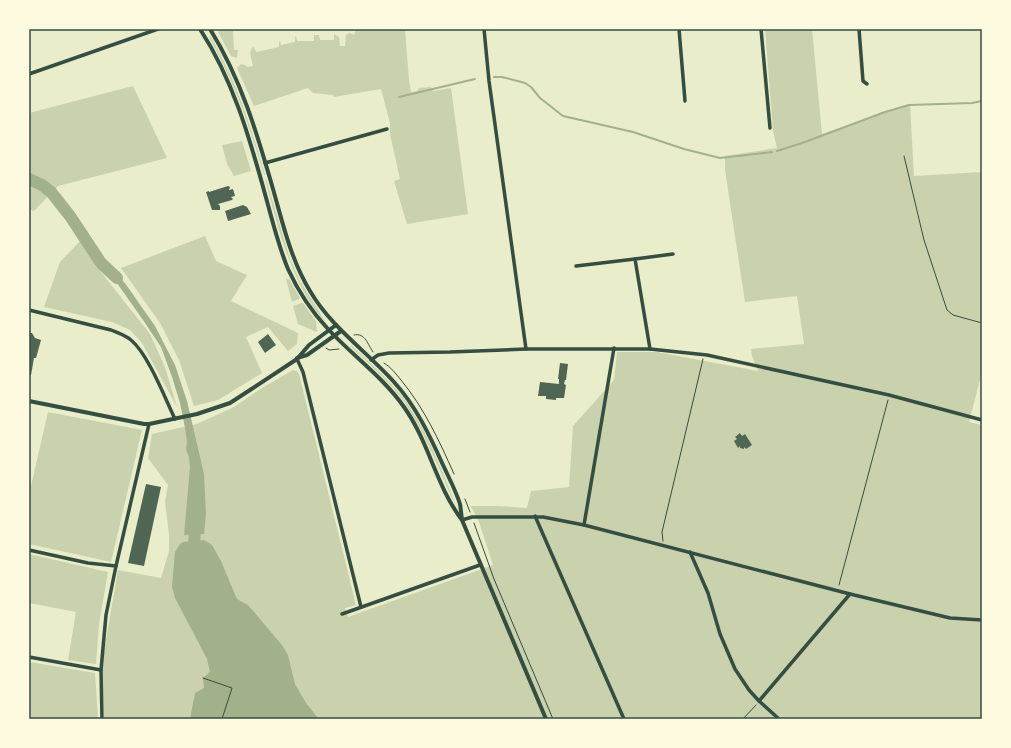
<svg xmlns="http://www.w3.org/2000/svg" width="1011" height="748" font-family="'Space Grotesk',sans-serif">
	<style>
		.green { fill: #cad2ad }
		.water { fill: #a3b18a }
		.lines { fill: none; stroke-linecap: round; stroke-linejoin: round }
		.stream { stroke: #a3b18a; stroke-width: 2 }
		.river { stroke: #a3b18a; stroke-width: 12 }
		.building { fill: #4f6655 }
		.path { stroke: #344e41; stroke-width: 1 }
		.minor { stroke: #344e41; stroke-width: 3.5 }
		.tertiary { stroke: #344e41; stroke-width: 4 }
		.neatline { fill: none; stroke: #344e41; stroke-width: 1.5 }
	</style>
	<rect width="100%" height="100%" fill="#e9edc9"/>
	<g class="green">
		<polygon points="223,29 233,29 234,50 238,50 237,58 231,56 218,32"/>
		<polygon points="356,29 405,29 409,80 411,92 417,91 419,88 431,87 433,91 451,88 468,214 407,224 394,181 400,179 390,134 390,123 381,89 334,97 333,95 313,93 308,88 254,106 237,68 241,64 245,65 248,67 253,66 250,53 252,48 254,47 256,52 279,47 279,42 280,41 281,45 295,42 295,37 296,36 297,41 314,41 314,35 319,35 320,40 334,40 334,34 339,37 340,46 345,46 346,35 350,33 354,35"/>
		<polygon points="765,29 812,29 822,134 910,104 914,176 982,172 982,372 969,422 982,425 982,719 104,719 102,663 118,570 161,578 169,551 169,535 165,501 168,485 148,458 152,434 197,424 234,407 262,388 293,370 297,371 299,374 356,605 345,608 348,617 493,565 479,522 471,506 499,506 527,508 531,491 569,487 573,426 614,380 617,352 657,352 758,371 752,356 751,349 804,344 797,296 745,302 725,170 725,156 777,148 773,131"/>
		<path d="M210,36C236,80 251,126 265,175H264C249,125 235,83 209,37Z"/>
		<polygon points="133,86 167,158 58,186 34,211 29,209 29,113"/>
		<polygon points="242,141 251,171 234,176 227,164 222,145"/>
		<path d="M265,179H266L290,259L300,281L325,321C318,315 313,306 308,299C286,262 276,220 265,179Z"/>
		<polygon points="205,236 216,261 247,275 231,301 298,333 297,344 288,351 268,327 246,337 262,373 218,400 194,406 179,360 160,323 121,268"/>
		<polygon points="81,240 97,267 150,334 165,367 177,407 142,343 130,330 112,322 44,307 60,262"/>
		<polygon points="286,279 289,279 300,298 299,299 292,302"/>
		<polygon points="301,303 303,303 316,321 317,332 298,324 293,306"/>
		<path d="M351,345C368,361 386,377 401,395C425,426 439,464 454,500H453C437,465 423,427 400,396C385,378 367,362 350,346Z"/>
		<polygon points="48,412 142,430 111,562 29,544 29,485 31,486"/>
		<polygon points="29,554 108,572 99,624 96,664 68,660 76,612 29,603"/>
		<polygon points="29,662 95,673 98,719 29,719"/>
	</g>
	<g class="water">
		<polygon points="108,265 116,272 127,286 155,326 175,365 187,401 204,474 206,514 204,534 184,535 190,467 189,457 186,450 187,442 185,428 180,403 172,377 161,347 143,320 112,276 104,267"/>
		<polygon points="204,540 212,545 221,561 237,599 248,605 282,645 288,655 295,684 306,703 318,718 321,719 190,719 195,693 204,688 203,678 210,672 207,659 175,598 172,587 175,552 180,544 183,542"/>
	</g>
	<g class="lines">
		<g class="stream">
			<polyline points="494,77 502,77 525,83 531,87 540,98 563,116 633,132 684,149 720,158 772,152"/>
			<polyline points="399,97 475,79"/>
			<polyline points="777,151 805,142 885,112 909,105 972,103 982,101"/>
		</g>
		<g class="river">
			<polyline points="29,179 42,185 51,192 70,216 101,263 117,278"/>
			<polyline points="194,557 195,520"/>
		</g>
	</g>
	<g class="building">
		<polygon points="228,186 230,187 229,190 233,189 235,196 231,197 233,199 232,200 218,204 220,206 220,210 212,210 206,192 209,191 209,192"/>
		<polygon points="243,205 247,207 251,214 228,221 225,211"/>
		<polygon points="29,333 32,333 35,338 41,340 36,358 34,358 31,375 29,374"/>
		<polygon points="268,334 276,345 265,353 258,342"/>
		<polygon points="560,363 568,364 566,380 565,380 564,384 566,385 564,398 556,398 556,400 546,399 546,396 538,396 540,382 559,384 559,379 558,379"/>
		<polygon points="740,433 742,436 745,434 752,445 746,449 744,447 744,449 740,448 740,446 738,448 734,441 737,439 735,437"/>
		<polygon points="146,484 161,487 144,566 128,563"/>
	</g>
	<g class="lines">
		<g class="path">
			<polyline points="904,156 924,240 947,310 953,315 982,323"/>
			<path d="M354,335C365,332 368,345 373,352"/>
			<polyline points="326,348 329,350 339,349"/>
			<path d="M384,363C391,367 396,374 401,380C424,408 439,440 454,474"/>
			<polyline points="465,499 470,512"/>
			<polyline points="474,523 494,579 553,719"/>
			<polyline points="663,541 662,532 703,359"/>
			<polyline points="839,585 888,400"/>
			<polyline points="203,678 232,688 222,719"/>
			<polyline points="743,719 756,705"/>
		</g>
		<g class="minor">
			<polyline points="484,29 489,81 526,349"/>
			<polyline points="679,29 685,101"/>
			<polyline points="761,29 770,128"/>
			<polyline points="859,29 863,81 867,84"/>
			<polyline points="29,74 158,29"/>
			<polyline points="265,163 387,129"/>
			<polyline points="576,266 635,259"/>
			<path d="M29,310L111,330C118,333 125,335 131,340C148,354 165,398 175,419"/>
			<polyline points="650,349 635,259 673,254"/>
			<polyline points="297,359 303,372 361,607"/>
			<polyline points="371,360 378,355 389,353 450,352 526,349 650,349 707,355 889,395 982,420"/>
			<polyline points="535,516 624,719"/>
			<polyline points="462,520 472,517 543,517 584,525 850,594 950,618 982,620"/>
			<polyline points="584,525 614,348"/>
			<polyline points="29,550 88,563 116,566"/>
			<polyline points="690,552 708,593 720,634 735,669 749,690 759,701 779,719"/>
			<polyline points="342,614 480,565"/>
			<polyline points="29,657 101,670"/>
			<polyline points="759,701 850,594"/>
			<polyline points="102,719 101,670 106,615 116,566 149,424"/>
		</g>
		<g class="tertiary">
			<path d="M200,29C233,80 249,136 265,194C272,219 278,245 288,269C298,291 312,312 328,329C353,356 383,377 404,407C429,442 436,486 462,520L546,719"/>
			<path d="M210,29C241,79 257,133 273,189C283,224 291,260 310,291C331,327 366,351 394,382C416,406 430,436 443,465C449,478 456,491 460,504C461,509 461,514 462,519"/>
			<polyline points="297,358 307,355 341,331"/>
			<polyline points="29,401 144,424 149,424 197,414 230,403 250,390 297,359 309,345 336,325"/>
		</g>
	</g>
	<rect width="1011" height="748" fill="none" stroke="#fefae0" stroke-width="60"/>
	<rect x="30" y="30" width="951" height="688" class="neatline"/>
</svg>
